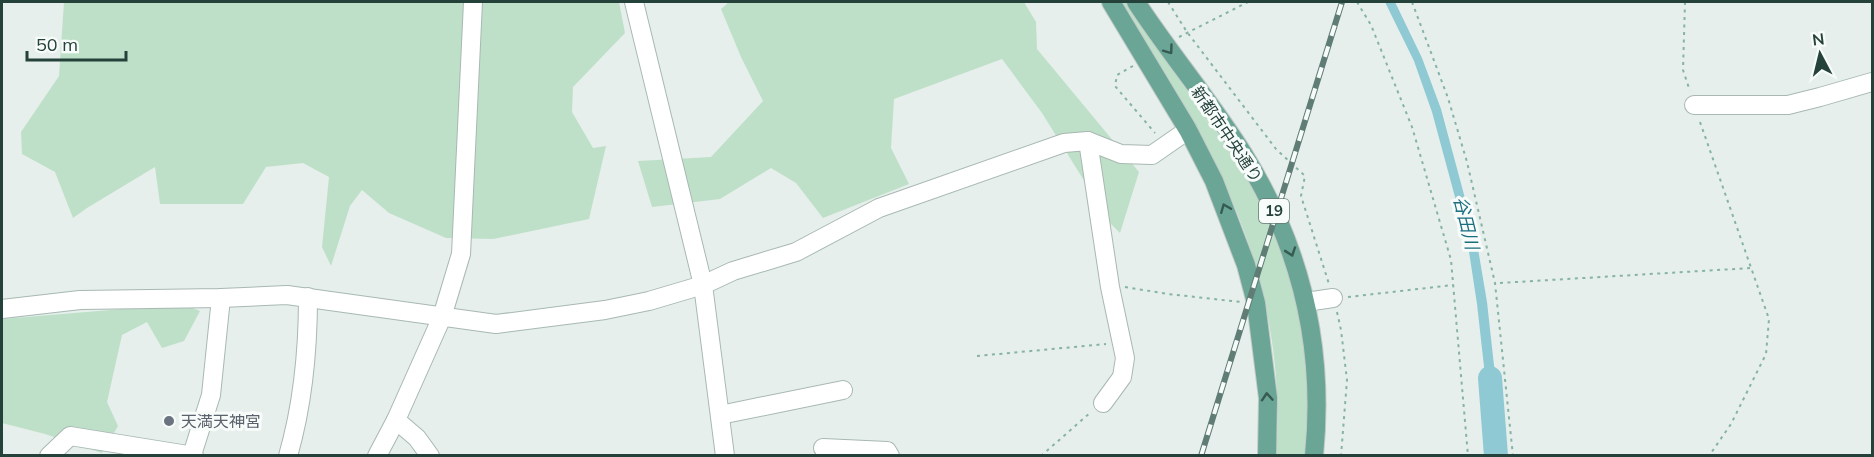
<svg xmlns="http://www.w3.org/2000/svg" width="1874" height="457" font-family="Mulish,'Noto Sans JP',sans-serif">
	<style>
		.green { fill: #bfe0c8 }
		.water { fill: #8ec9d4 }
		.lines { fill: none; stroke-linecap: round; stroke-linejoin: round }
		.river { stroke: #8ec9d4; stroke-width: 24 }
		.minor-casing { stroke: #a8b8b2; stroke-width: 20 }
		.major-casing { stroke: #c2cac8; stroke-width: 20 }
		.path { stroke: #86b3a5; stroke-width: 2; stroke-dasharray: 3 4.5; stroke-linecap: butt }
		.minor { stroke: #fff; stroke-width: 18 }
		.major { stroke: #6aa596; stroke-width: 18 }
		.rail-casing { stroke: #5f7d75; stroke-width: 6 }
		.rail { stroke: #f7fbf9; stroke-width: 4; stroke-dasharray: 11; stroke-linecap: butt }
		.oneway { stroke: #365b51 }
		.worship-dot { fill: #6b7280; stroke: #f7fbf9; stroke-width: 2 }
		.labels { text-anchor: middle; stroke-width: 6; stroke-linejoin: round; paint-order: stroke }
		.shield { fill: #f7fbf9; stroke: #637a73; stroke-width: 1.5 }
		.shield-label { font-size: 15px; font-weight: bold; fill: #24423a }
		.street-label { font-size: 16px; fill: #24423a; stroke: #f7fbf9 }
		.worship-label { font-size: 16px; fill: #5b616d; stroke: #f7fbf9; text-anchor: start }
		.water-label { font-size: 18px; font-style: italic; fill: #1c6f80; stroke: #f7fbf9 }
	</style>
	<rect width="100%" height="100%" fill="#e6efeb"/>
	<g class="green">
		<polygon points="64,2 619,2 625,33 573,87 572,112 593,148 606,146 589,219 493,239 446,238 389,213 362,190 350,206 331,266 322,247 329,177 303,163 266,167 243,204 160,204 155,167 87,208 73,218 55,172 22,154 21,132 59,76"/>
		<polygon points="729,2 1024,2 1036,22 1037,49 1139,172 1120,233 1111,224 1042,113 1002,59 894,99 891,148 909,184 823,218 796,183 771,168 720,199 652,207 638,161 711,157 763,101 741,57 721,9"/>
		<path d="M1120,2H1127L1184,86L1236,158L1260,196L1294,284L1305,337L1310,401L1306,455H1276C1284,360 1261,252 1216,168C1187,111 1152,57 1120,2Z"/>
		<polygon points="183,304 200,311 184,341 162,348 147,322 122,335 107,402 118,426 102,453 45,434 2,423 2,319"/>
	</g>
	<polygon class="water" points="1385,2 1395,2 1422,58 1441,109 1477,243 1487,302 1499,411 1489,411 1477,304 1468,245 1432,112 1414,61"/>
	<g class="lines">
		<polyline class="river" points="1490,378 1496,456"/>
		<defs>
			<g id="minor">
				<polyline points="634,2 703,285 725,456"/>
				<polyline points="1694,105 1788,105 1820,97 1872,82"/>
				<polyline points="1088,141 1110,287 1125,358 1122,377 1103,403"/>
				<polyline points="1306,302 1333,298"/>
				<polyline points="2,309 80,300 221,298 287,295 496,324 605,310 649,301 703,285 733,271 796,252 879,208 1064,143 1088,141 1121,154 1152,155 1188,130"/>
				<polyline points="720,415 843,390"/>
				<polyline points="396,420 417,438 430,456"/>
				<polyline points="823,448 887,451 890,456"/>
				<polyline points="192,455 211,395 221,298"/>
				<polyline points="49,456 70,436 194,456"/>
				<path d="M288,456C303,404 308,350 308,297"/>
				<polyline points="377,456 396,420 442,317 461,254 473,2"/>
			</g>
			<g id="major">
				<polyline points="1111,2 1188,130 1214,181 1246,265 1256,303 1268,398 1267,456"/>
				<path d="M1136,2C1170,54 1211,102 1244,155C1301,247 1325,347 1314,456"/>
			</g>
		</defs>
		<use href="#minor" class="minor-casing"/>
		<use href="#major" class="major-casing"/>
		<g class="path">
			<polyline points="1168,2 1187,32 1276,149 1305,176 1301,196 1329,284"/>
			<polyline points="1357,2 1371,25 1412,127 1451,260 1468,456"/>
			<polyline points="1412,2 1448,98 1467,162 1495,283 1513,456"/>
			<polyline points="1685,2 1683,70 1690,91"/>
			<polyline points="1179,37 1248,2"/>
			<polyline points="1133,66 1117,75 1115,86 1155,133"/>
			<polyline points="1700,122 1769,319 1766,354 1731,424 1709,456"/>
			<polyline points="1500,283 1751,268"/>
			<polyline points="1125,287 1168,294 1241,302"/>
			<polyline points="1348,297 1453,285"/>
			<polyline points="1337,312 1341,330 1347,380 1341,456"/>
			<polyline points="977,356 1106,344"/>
			<polyline points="1041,456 1091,412"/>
		</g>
		<use href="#minor" class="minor"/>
		<use href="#major" class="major"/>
		<defs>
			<polyline id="rail" points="1201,456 1342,2"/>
		</defs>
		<use href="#rail" class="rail-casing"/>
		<use href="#rail" class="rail"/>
	</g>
	<defs><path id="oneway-chevron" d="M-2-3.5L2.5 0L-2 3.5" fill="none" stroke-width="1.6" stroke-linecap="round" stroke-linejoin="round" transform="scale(1.5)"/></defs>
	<g class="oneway">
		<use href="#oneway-chevron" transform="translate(1169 50) rotate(54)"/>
		<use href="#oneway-chevron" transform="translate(1225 208) rotate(-112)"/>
		<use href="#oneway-chevron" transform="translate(1291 252) rotate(71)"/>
		<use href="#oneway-chevron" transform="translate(1267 397) rotate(-94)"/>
	</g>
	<circle class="worship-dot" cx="169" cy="421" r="6"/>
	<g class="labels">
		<rect class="shield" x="1259" y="199" width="30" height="24" rx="4.5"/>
		<g class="shield-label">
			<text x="1274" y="216">19</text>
		</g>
		<g class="street-label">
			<text transform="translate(1227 134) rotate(56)" y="6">新都市中央通り</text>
		</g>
		<g class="worship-label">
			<text x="181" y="427">天満天神宮</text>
		</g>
		<g class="water-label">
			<text transform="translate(1466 223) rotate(76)" y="6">谷田川</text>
		</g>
	</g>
	<rect width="1874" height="457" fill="none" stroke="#24423a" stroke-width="6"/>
	<g transform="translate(1820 54) rotate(353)" stroke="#f7fbf9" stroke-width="4.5" paint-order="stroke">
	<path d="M0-4.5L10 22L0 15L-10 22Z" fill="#24423a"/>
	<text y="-9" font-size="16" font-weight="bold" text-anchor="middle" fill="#24423a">N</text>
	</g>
	<path d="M27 51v9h99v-9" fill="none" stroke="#24423a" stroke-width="3"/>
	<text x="36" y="51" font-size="18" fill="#24423a" stroke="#f7fbf9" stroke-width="4.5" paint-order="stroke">50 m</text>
</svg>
